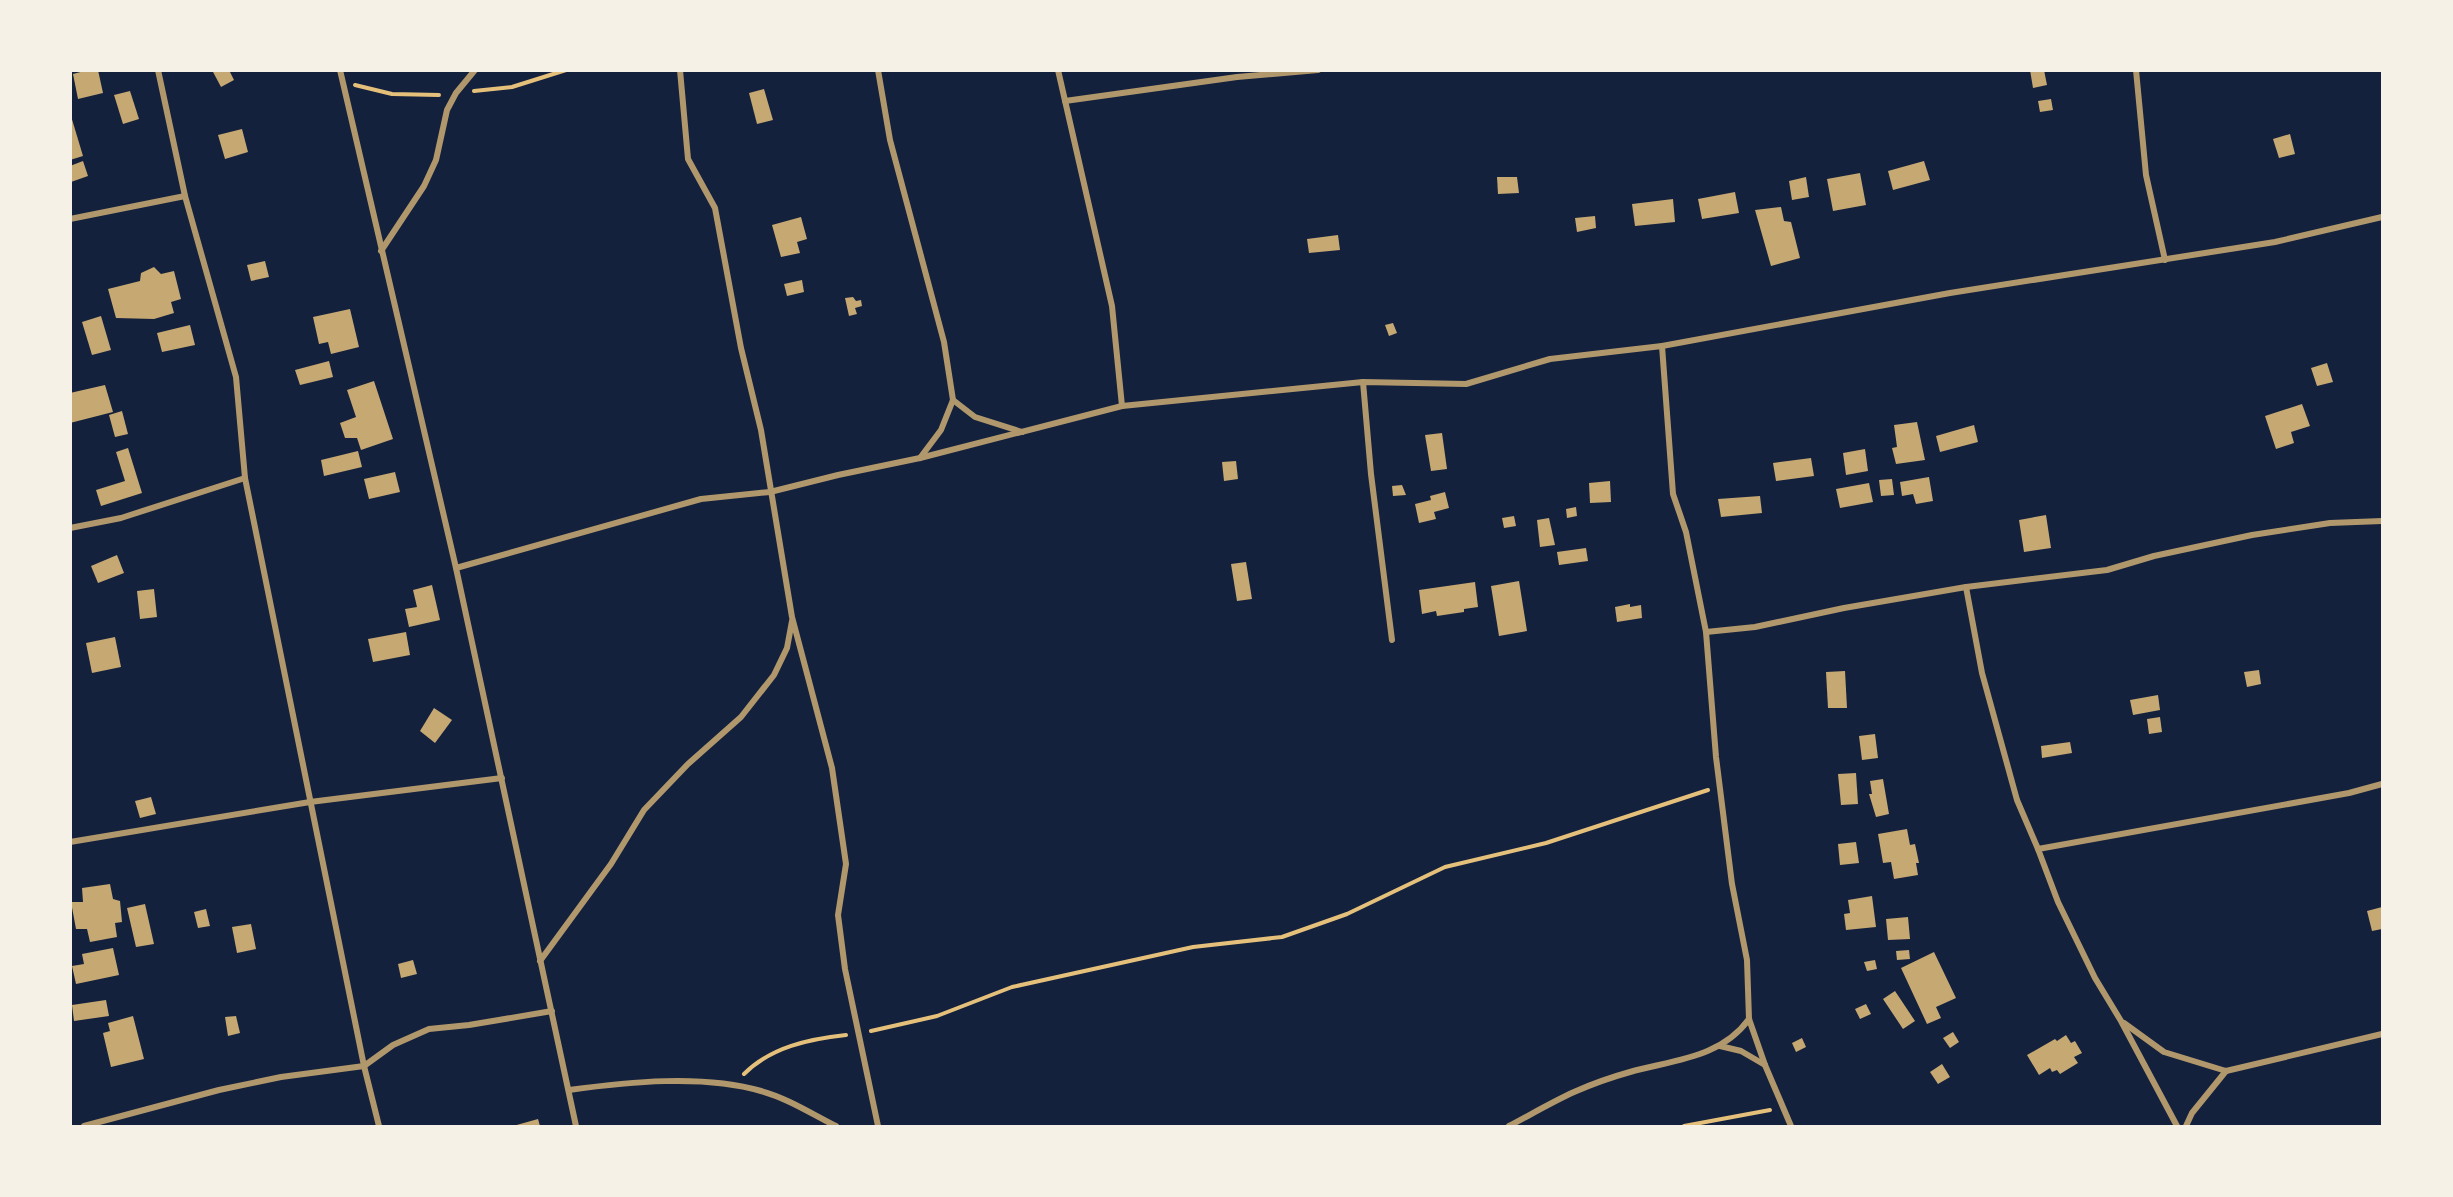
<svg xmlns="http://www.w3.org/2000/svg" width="2453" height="1197" font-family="Jost,sans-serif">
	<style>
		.building { fill: #c6a872 }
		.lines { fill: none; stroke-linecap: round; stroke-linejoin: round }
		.path { stroke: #e5c07b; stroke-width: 4 }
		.minor { stroke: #b1986c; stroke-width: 6 }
	</style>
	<rect width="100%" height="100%" fill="#14213d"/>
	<g class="building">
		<polygon points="88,70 98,70 103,93 78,99 73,74"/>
		<polygon points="212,70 229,70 234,80 221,87"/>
		<polygon points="2030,70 2044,70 2047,85 2033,88"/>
		<polygon points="764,89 773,120 757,124 749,93"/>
		<polygon points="130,91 139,119 123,124 114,95"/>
		<polygon points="2051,99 2053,110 2040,112 2038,101"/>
		<polygon points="71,116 83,156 70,160 70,117"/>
		<polygon points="242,129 248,152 225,159 218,135"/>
		<polygon points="2290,134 2295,154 2279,158 2273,139"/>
		<polygon points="83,161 88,176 71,182 70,166"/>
		<polygon points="1924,161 1930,180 1893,190 1888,171"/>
		<polygon points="1860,173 1866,205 1833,211 1827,179"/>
		<polygon points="1497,177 1517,177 1519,193 1498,194"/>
		<polygon points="1806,177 1809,197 1792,200 1789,181"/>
		<polygon points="1735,192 1739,213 1702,219 1698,199"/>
		<polygon points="1673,199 1675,222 1635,226 1632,204"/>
		<polygon points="1781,207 1784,221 1791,222 1800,258 1771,266 1755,210"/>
		<polygon points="1595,216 1596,228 1577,232 1575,218"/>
		<polygon points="801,217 807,239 797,242 800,253 781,257 772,225"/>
		<polygon points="1338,235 1340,250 1309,253 1307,239"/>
		<polygon points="265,261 269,277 251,281 247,265"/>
		<polygon points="154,267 161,274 174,271 181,299 171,302 174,313 154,319 116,318 108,289 140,281 141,273"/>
		<polygon points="802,280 804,292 787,296 784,284"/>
		<polygon points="853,297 856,301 861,300 862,306 855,308 857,314 849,316 845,298"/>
		<polygon points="350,309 359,347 331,354 328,342 319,344 313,317"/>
		<polygon points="101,316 111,350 92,355 82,322"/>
		<polygon points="1393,323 1397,333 1389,336 1385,325"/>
		<polygon points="190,325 195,345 162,352 157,333"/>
		<polygon points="329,361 333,377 300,385 295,370"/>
		<polygon points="2327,363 2333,382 2317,386 2311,368"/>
		<polygon points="374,381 393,439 361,450 357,438 345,438 340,423 356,417 347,390"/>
		<polygon points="105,385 113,412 70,423 70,393"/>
		<polygon points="2302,404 2310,426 2291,432 2294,443 2276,449 2265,416"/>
		<polygon points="122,411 128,434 115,437 109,415"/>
		<polygon points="1917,422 1925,460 1896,464 1892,448 1897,447 1894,425"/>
		<polygon points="1974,425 1978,442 1940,452 1936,436"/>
		<polygon points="1442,433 1447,469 1431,471 1425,435"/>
		<polygon points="128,448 142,493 101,506 96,490 125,481 116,452"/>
		<polygon points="1865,449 1868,471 1846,475 1843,453"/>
		<polygon points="358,451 362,467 324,476 321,460"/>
		<polygon points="1811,458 1814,476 1776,481 1773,463"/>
		<polygon points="1236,461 1238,479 1224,481 1222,462"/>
		<polygon points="395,472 400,492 369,499 364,479"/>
		<polygon points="1929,477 1933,501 1916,504 1913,494 1902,496 1900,482"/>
		<polygon points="1892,479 1894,495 1881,496 1879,480"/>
		<polygon points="1610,481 1611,502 1590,503 1589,483"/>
		<polygon points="1869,483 1873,502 1840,508 1836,489"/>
		<polygon points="1402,485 1406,495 1393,496 1392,486"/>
		<polygon points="1445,492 1449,508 1434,512 1436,519 1419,523 1415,504 1431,500 1430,496"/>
		<polygon points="1760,496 1762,513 1721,517 1718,499"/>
		<polygon points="1576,507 1577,516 1567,518 1566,509"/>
		<polygon points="2046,515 2051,548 2024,552 2019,520"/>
		<polygon points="1514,516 1516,526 1504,528 1502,518"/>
		<polygon points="1549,518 1555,545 1540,547 1537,520"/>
		<polygon points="1586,548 1588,561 1559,565 1557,552"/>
		<polygon points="117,555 124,573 98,583 91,566"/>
		<polygon points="1246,562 1252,599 1237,601 1231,564"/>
		<polygon points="1519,581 1527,631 1499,636 1491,586"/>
		<polygon points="1475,582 1478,607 1464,609 1464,612 1437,616 1436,611 1422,614 1419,590"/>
		<polygon points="432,585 440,620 409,627 405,609 417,607 413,590"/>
		<polygon points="154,589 157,617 140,619 137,591"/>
		<polygon points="1630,604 1630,607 1641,605 1642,618 1617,622 1615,607"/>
		<polygon points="406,632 410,655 373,662 368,639"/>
		<polygon points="115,637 121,667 92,673 86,643"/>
		<polygon points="2259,670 2261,684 2247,687 2244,672"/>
		<polygon points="1845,671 1847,708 1828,708 1826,672"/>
		<polygon points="2158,695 2160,710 2133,715 2130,700"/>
		<polygon points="434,708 452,720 435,743 420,731"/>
		<polygon points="2160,717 2162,732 2149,734 2147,719"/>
		<polygon points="1875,734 1878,758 1862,760 1859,736"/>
		<polygon points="2070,742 2072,753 2042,758 2041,746"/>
		<polygon points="1856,773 1858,804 1841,805 1838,774"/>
		<polygon points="1883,779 1889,814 1876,817 1869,794 1872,794 1870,781"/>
		<polygon points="151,797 156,814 140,818 135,801"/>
		<polygon points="1907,829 1910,845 1915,844 1919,863 1916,863 1918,875 1894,879 1891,862 1883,863 1878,834"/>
		<polygon points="1856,842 1859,863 1840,865 1838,844"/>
		<polygon points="110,884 113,899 120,901 122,922 115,923 117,937 90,942 87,929 76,929 71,902 83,902 82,888"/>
		<polygon points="1872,896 1876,927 1846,930 1844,914 1850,913 1848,900"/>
		<polygon points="145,904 154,944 136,947 127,908"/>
		<polygon points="2382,907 2382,929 2372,931 2367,911"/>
		<polygon points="206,909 210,926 198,928 194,912"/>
		<polygon points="1908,917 1910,939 1888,940 1886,919"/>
		<polygon points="251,924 256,949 237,953 232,927"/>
		<polygon points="113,948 119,975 76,984 72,966 84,964 82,954"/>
		<polygon points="1909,950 1910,959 1897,960 1896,951"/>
		<polygon points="1934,952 1956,998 1936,1007 1941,1018 1927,1024 1901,968"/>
		<polygon points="413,960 417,974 401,978 398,964"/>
		<polygon points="1875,960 1877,969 1867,971 1864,962"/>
		<polygon points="1895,991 1915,1021 1903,1029 1883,999"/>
		<polygon points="106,1000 109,1016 74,1021 72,1005"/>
		<polygon points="1866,1004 1871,1014 1860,1019 1855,1009"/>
		<polygon points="133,1016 144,1059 111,1067 103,1033 110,1031 108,1023"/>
		<polygon points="236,1016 240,1033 228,1036 225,1017"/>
		<polygon points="1953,1032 1959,1042 1950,1048 1943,1038"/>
		<polygon points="2066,1035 2071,1043 2075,1041 2082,1053 2074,1057 2078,1063 2060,1074 2057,1070 2052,1072 2050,1068 2039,1075 2027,1055 2055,1039 2057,1041"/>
		<polygon points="1802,1038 1806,1047 1796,1052 1792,1043"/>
		<polygon points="1942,1064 1950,1077 1938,1084 1930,1072"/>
		<polygon points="538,1119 540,1126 513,1126"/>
	</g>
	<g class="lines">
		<g class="path">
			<polyline points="355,85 392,94 439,95"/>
			<polyline points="474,91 512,87 566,70"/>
			<polyline points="871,1031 937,1016 1012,987 1193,947 1282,937 1347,914 1445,867 1546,843 1708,790"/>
			<path d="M744,1074C771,1047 809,1039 846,1035"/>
			<polyline points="1684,1126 1770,1110"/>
		</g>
		<g class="minor">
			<polyline points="158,70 185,196 236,377 245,478 364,1066 379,1126"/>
			<polyline points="340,70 456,568 576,1126"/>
			<polyline points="680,70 688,159 715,208 741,348 761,430 792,617 832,768 846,864 838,915 845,969 878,1126"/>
			<polyline points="878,70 890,140 944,342 953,400 941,430 920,458"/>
			<polyline points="1058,70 1112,306 1122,406"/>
			<polyline points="2136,70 2146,175 2165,260"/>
			<polyline points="1065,101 1237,77 1318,70"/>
			<polyline points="70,219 185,196"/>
			<polyline points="381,251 424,186 436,160 447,110 456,93 475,70"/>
			<polyline points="1662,346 1673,494 1686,532 1706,632 1716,757 1732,884 1747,960 1749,1019 1765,1065 1791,1126"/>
			<polyline points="1363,382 1371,474 1392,640"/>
			<polyline points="953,400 975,417 1022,432"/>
			<polyline points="70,528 121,518 245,478"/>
			<polyline points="456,568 701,499 770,492 838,475 920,458 1122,406 1363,382 1466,384 1550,359 1662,346 1950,293 2275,242 2382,217"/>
			<polyline points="1966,587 1982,673 2017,800 2038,849 2058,902 2095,978 2121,1021 2177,1126"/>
			<polyline points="1706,632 1755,627 1844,608 1966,587 2107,570 2154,556 2252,535 2330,523 2382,521"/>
			<polyline points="70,842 310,802 502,778"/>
			<polyline points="2038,849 2349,793 2382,784"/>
			<polyline points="540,961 611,864 644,810 688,764 741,717 774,675 787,648 792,621"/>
			<polyline points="2124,1023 2164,1052 2226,1071 2382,1034"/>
			<polyline points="1720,1046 1741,1051 1765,1065"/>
			<path d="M569,1090C627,1082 703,1074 761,1091C787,1098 812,1114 836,1126"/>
			<polyline points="84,1126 219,1090 281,1077 364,1066 393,1045 429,1029 469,1025 552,1011"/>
			<path d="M1509,1126C1530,1115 1552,1102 1574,1092C1592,1084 1612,1077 1630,1072C1673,1060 1721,1058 1749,1019"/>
			<polyline points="2186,1126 2192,1113 2226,1071"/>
		</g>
	</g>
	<rect width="2453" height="1197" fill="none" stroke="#f6f1e7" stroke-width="144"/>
</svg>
